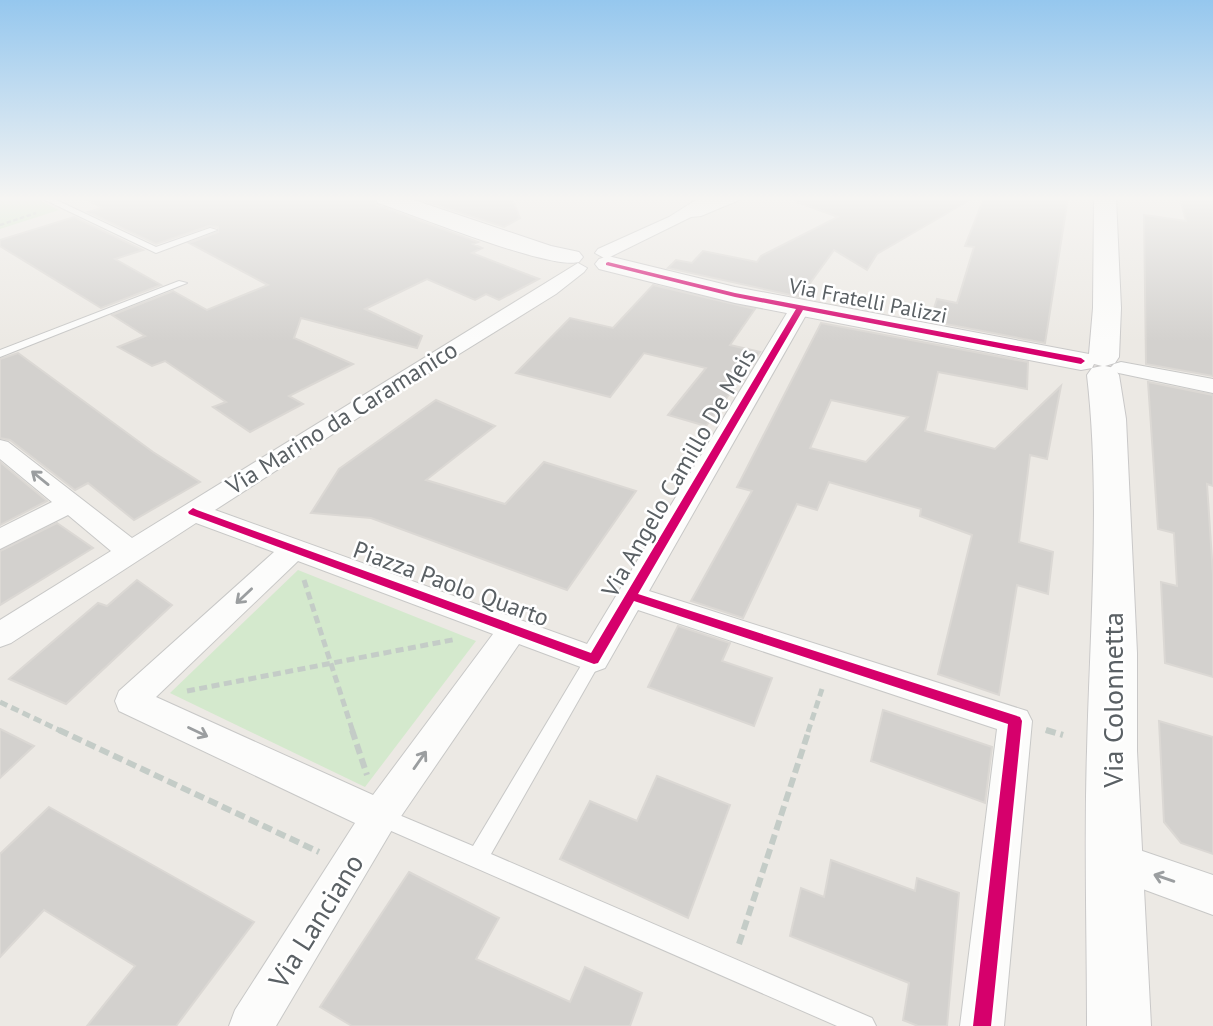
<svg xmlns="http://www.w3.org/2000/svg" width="1213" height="1026" font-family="'PT Sans',sans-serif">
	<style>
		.green { fill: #d4e9cd }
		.building { fill: #d3d1ce; stroke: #dbd8d4; stroke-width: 2; fill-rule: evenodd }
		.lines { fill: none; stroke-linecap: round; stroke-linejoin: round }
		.lane-casing { stroke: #c8c8c7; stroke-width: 2 }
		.street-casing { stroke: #c8c8c7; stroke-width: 2 }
		.secondary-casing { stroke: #c9c8c8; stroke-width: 2 }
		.path-far2 { stroke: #c4ccc7; stroke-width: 2.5; stroke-dasharray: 4.5 2.5; stroke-linecap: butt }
		.path-far1 { stroke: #c4ccc7; stroke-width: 5; stroke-dasharray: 8 4.5; stroke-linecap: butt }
		.path { stroke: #c4ccc7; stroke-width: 6; stroke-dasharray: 10 5; stroke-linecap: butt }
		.lane { fill: #fcfcfb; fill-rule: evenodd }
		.street { fill: #fcfcfb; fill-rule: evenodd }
		.secondary { fill: #fcfcfb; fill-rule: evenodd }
		.cycleway-casing { stroke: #fff; stroke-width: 5 }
		.cycleway { fill: #d6006c; fill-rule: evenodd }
		.oneway { stroke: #9b9ea0 }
		.labels { text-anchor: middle; stroke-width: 5; stroke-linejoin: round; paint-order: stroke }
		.far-street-label { font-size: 21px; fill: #5a6064; stroke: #fff }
		.street-label { font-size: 24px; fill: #5a6064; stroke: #fff }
		.near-street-label { font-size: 28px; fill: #5a6064; stroke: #fff }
	</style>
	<rect width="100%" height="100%" fill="#ece9e4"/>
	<g class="green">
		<polygon points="8,198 35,198 59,210 0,229 0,200"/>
		<polygon points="298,570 476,641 365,787 170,693"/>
	</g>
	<g class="building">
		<polygon points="84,198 372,198 377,205 478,242 473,244 482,248 472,253 539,279 499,300 486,294 475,300 427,279 365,309 422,336 417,348 301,318 294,338 353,364 289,396 303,404 250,432 213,407 226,402 165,361 152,366 118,347 145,336 112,315 173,291 207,310 268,285 189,243 218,232 218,227 209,226 156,244 88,212 102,208"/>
		<polygon points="416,198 512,198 520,218 504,227"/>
		<polygon points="798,198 973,198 877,254 867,270 834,250 800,297 668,268 676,260 692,263 703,251 757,262 761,256 838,217 797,202"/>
		<polygon points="984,198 1068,198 1045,343 930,321 937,299 957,303 974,247 965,246"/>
		<polygon points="1180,198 1213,198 1213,376 1146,364 1144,215 1186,221"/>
		<polygon points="74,217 143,250 115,259 161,285 101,308 0,246 0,240"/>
		<polygon points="653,285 755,309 730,345 760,352 706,426 668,415 706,368 644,353 610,397 516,373 570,318 613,328"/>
		<path d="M821,323L1028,362L1027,389L938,372L925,431L995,449L1061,386L1047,459L1030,455L1019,542L1053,552L1048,594L1017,585L999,695L938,674L972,535L920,516L921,509L829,482L817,510L797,504L743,618L691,601L752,491L737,487ZM831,400L908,417L866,462L810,448Z"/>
		<polygon points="18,353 153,452 200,482 134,520 88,483 75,490 10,440 0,438 0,359"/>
		<polygon points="1148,382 1213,395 1213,486 1207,484 1213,575 1213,677 1165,663 1161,582 1177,586 1174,533 1158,529"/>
		<polygon points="436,400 495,426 426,480 505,504 544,462 636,491 567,590 371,518 311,513 339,469"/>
		<polygon points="0,462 47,501 0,525"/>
		<polygon points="57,523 93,548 0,605 0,551"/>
		<polygon points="137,580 172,605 66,704 9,679 98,603 107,606"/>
		<polygon points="678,626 730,643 722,661 772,678 754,726 648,687"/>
		<polygon points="883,710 992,747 985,803 871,761"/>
		<polygon points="1159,721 1213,737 1213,854 1181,843 1164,822"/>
		<polygon points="0,729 34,746 0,778"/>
		<polygon points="657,776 730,805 688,918 560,859 590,801 637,821"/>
		<polygon points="49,807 254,922 176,1026 87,1026 135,966 44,910 0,957 0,854"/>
		<polygon points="831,860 915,891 917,878 959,893 947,1026 918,1026 903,1020 909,983 790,936 801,888 824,897"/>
		<polygon points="409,872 499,918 476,959 570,1002 585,967 642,993 630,1026 352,1026 320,1007"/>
	</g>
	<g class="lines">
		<defs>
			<g id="lane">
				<polygon points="41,198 52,198 156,247 210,228 217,230 156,253"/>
				<polygon points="179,281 187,283 0,357 0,350"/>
				<polygon points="594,652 600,654 602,659 491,854 872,1018 876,1026 837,1026 373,823 370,816 373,809 380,807 473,846 588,654"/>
			</g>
			<g id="street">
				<polygon points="699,198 744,198 701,216 691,217 610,257 604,258 595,253 598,249 669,217"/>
				<path d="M578,263L587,268L584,272L556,294L409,385L215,510L587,644L790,308L800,302L807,304L810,308L649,591L1027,711L1032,721L1004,1026H960L997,729L638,610L605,668L594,672L519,644L393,828L276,1026H229L235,1010L355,823L119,711L115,701L119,691L274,552L196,523L11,643L0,647V620L111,551L68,515L0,549V528L52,502L0,459V440L8,442L132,538ZM298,561L493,634L373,795L156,697Z"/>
				<polygon points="1121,362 1213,379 1213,393 1114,372 1110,368 1114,364"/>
				<polygon points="1116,842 1213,875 1213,915 1102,874 1097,861 1102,848"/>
			</g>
			<g id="secondary">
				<path d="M375,198H408L551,246L579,252L583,257L579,262C549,270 415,215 378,203Z"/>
				<path d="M1094,198H1116L1121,308L1119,357L1115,363L1105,366L1114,368L1119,375L1126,419L1137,653V751L1151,1026H1087C1087,934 1084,842 1087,751C1090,628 1101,496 1087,375L1092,368L1102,366L1094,364L1092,368L1081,370L735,303L599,269L595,264L599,259L608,256L735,287L1089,354L1093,308Z"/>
			</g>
		</defs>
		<use href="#lane" class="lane-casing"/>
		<use href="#street" class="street-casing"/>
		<use href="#secondary" class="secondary-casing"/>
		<polyline class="path-far2" points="0,225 36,213"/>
		<g class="path-far1">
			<polyline points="304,580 353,732"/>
			<polyline points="187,691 457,639"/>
			<polyline points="0,702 63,732"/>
			<polyline points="1046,730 1052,732"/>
			<polyline points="808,732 822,689"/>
		</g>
		<g class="path">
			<polyline points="59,730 319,852"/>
			<polyline points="352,730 367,775"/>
			<polyline points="1046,730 1063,735"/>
			<polyline points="739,944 809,730"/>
		</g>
		<use href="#lane" class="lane"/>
		<use href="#street" class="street"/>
		<use href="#secondary" class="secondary"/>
		<defs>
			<polygon id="cycleway" points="608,262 735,293 1081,358 1085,361 1081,364 803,310 638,594 1020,717 1022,721 991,1026 973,1026 1008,724 634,601 598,663 594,664 189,514 188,512 193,508 197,510 591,653 796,309 735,297 606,265 606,263"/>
		</defs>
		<use href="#cycleway" class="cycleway-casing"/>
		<use href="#cycleway" class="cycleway"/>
	</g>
	<defs><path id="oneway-shaft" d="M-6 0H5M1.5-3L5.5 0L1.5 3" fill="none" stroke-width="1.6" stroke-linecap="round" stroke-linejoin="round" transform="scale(1.75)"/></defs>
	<g class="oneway">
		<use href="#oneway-shaft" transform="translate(40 478) rotate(-141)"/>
		<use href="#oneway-shaft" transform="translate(244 596) rotate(137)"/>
		<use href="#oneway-shaft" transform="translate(198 732) rotate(25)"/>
		<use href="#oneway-shaft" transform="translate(420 760) rotate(-55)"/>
		<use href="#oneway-shaft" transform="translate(1164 878) rotate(-161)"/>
	</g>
	<linearGradient id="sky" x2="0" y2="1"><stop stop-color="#95c7ee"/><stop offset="0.58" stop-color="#f6f5f3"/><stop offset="1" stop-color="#f6f5f3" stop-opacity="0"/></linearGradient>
	<rect width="1213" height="342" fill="url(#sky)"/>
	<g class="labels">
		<g class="far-street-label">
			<text transform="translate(868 301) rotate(11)" y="7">Via Fratelli Palizzi</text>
		</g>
		<g class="street-label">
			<text transform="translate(342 418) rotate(-32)" y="8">Via Marino da Caramanico</text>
			<text transform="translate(679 473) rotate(-60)" y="8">Via Angelo Camillo De Meis</text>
			<text transform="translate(451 584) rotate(20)" y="8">Piazza Paolo Quarto</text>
		</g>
		<g class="near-street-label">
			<text transform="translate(1113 700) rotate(-90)" y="10">Via Colonnetta</text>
			<text transform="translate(316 921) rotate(-58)" y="10">Via Lanciano</text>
		</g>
	</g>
</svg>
